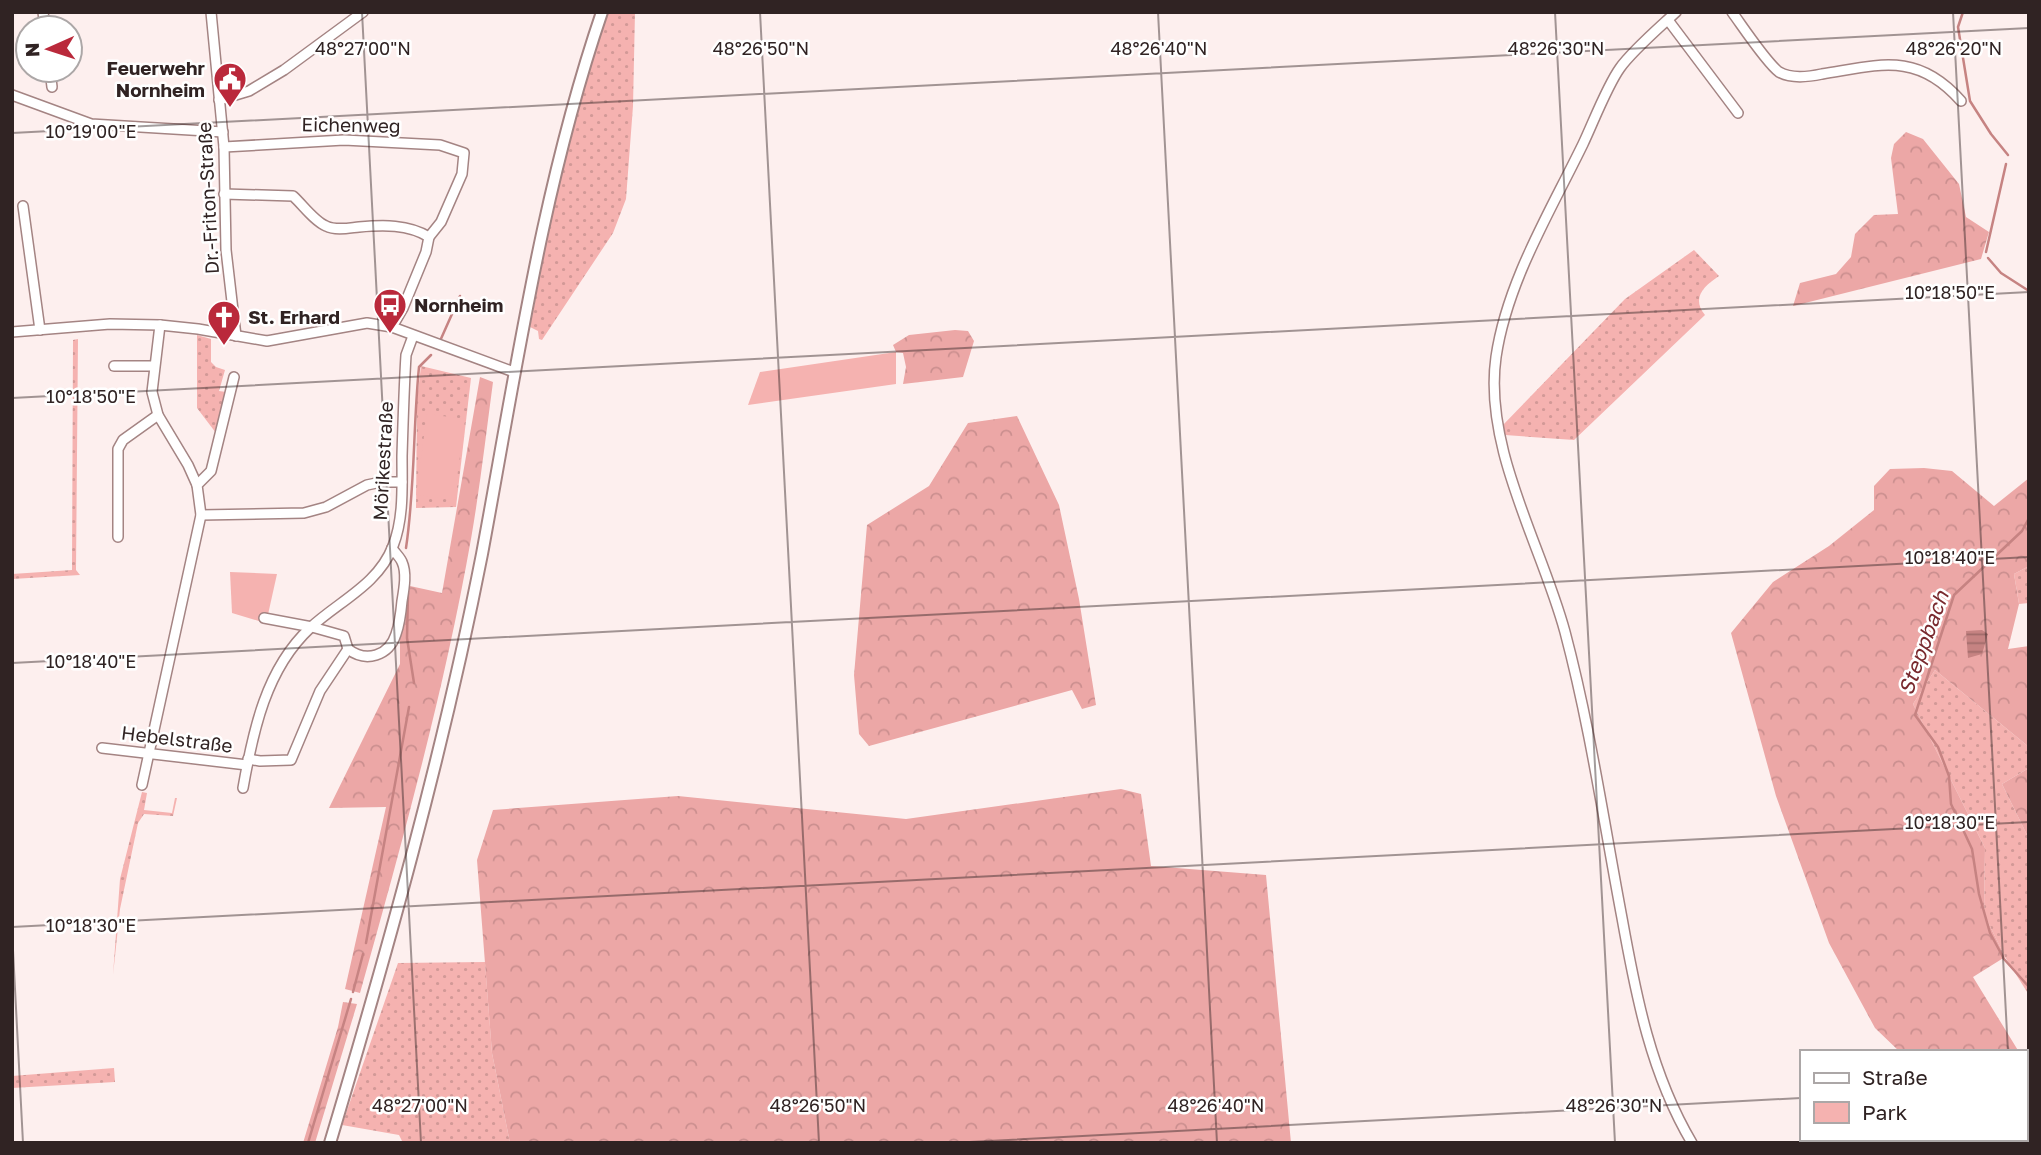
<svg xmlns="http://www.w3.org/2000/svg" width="2041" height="1155" font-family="'Golos Text',sans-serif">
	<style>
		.grass { fill: url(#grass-dots) }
		.forest { fill: url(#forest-crowns) }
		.green { fill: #f5b2b0 }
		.water { fill: url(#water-rules) }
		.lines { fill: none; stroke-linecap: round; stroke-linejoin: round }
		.stream { stroke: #c68382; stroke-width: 2.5 }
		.minor-casing { stroke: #a48483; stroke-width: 12 }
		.major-casing { stroke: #a48483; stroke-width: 14 }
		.minor { stroke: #fff; stroke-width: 9 }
		.major { stroke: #fff; stroke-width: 10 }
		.ticks { fill: none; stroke: #302323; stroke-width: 2; stroke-opacity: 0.45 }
		.labels { text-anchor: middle; stroke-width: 5; stroke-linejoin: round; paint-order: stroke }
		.poi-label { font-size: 19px; font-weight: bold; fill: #302323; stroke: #fff; text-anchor: start }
		.street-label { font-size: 19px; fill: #302323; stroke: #fff }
		.water-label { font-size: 21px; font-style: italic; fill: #79292e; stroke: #fff }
		.ticks-label { font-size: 18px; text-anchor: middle; fill: #302323; stroke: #fff; stroke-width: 5; stroke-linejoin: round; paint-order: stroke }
	</style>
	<defs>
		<pattern id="grass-dots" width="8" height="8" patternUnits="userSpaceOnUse" patternTransform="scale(1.75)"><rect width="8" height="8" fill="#f5b2b0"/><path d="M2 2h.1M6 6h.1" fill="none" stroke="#d29997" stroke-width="1.8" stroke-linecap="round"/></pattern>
		<pattern id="forest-crowns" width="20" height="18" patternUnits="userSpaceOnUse" patternTransform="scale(1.75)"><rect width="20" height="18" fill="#eca7a6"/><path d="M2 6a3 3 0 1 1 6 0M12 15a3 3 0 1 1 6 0" fill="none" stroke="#cb8f8f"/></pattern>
		<pattern id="water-rules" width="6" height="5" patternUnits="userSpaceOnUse" patternTransform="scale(1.75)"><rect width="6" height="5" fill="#c68382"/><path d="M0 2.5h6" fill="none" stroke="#a16b6a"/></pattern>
	</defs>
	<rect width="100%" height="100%" fill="#fdefee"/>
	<g class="grass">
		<polygon points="606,12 635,12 633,106 626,199 613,233 542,340 539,339 538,331 530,327 558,182 575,111"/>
		<path d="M1694,250L1719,276C1704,286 1691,298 1705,315L1574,440L1505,435L1503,425L1625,299Z"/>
		<polygon points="197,335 211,339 211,362 216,367 225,370 219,391 226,392 216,433 197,408"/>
		<polygon points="78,339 76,570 80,575 12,579 12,574 72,570 73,340"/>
		<polygon points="421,366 471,378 456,507 416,508 417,400"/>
		<polygon points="2029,566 2029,603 2019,604 2014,574"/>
		<polygon points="1935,670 2029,747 2029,768 2002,784 2029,839 2029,995 2005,957 1984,914 1985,848 1913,704"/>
		<polygon points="142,792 147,793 144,810 172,813 175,798 177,798 173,816 144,814 138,823 120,909 113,975 120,879"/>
		<polygon points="485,962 492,1053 510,1143 403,1143 399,1135 342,1125 398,963"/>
		<polygon points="114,1068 115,1082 12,1088 12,1076"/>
	</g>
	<g class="forest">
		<polygon points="1906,132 1923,139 1959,184 1966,217 1989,232 1981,259 1793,306 1800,283 1836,274 1851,257 1855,234 1874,215 1898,214 1891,158 1894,144"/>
		<polygon points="955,330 968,331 974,341 963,377 903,384 906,367 903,353 896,352 893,345 909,335"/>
		<path d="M480,377L493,382C486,434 480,487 471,539C444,692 402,843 360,993L345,989L386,807L329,808L400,664V638L410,586L442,593Z"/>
		<polygon points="1017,416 1059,505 1079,599 1096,705 1082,709 1072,690 869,746 859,734 854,675 867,525 929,486 968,423"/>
		<polygon points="1924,468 1952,471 1994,506 2029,478 2029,566 2014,574 2019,604 2008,649 2029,646 2029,747 1935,670 1913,704 1985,848 1984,914 2005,957 1973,977 2019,1052 1900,1052 1875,1028 1829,943 1776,796 1731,633 1773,582 1829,546 1874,510 1874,486 1890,469"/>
		<polygon points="2029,768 2029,839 2002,784"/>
		<polygon points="1121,789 1141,794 1151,866 1266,875 1291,1143 510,1143 492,1053 477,860 493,810 678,796 906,819"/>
		<polygon points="343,1002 357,1004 315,1143 303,1143 338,1027"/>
	</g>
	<g class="green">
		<polygon points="896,352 896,384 748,405 760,372"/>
		<polygon points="427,414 465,419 454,500 416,495"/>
		<polygon points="230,572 277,574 267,619 262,622 232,613"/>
	</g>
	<polygon class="water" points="1982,630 1988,634 1982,654 1968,658 1966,631"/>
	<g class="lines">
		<g class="stream">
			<polyline points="1963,12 1958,27 1970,101 1991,134 2008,155"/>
			<polyline points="1986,252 2006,164"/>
			<polyline points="1988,258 2001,273 2029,291"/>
			<polyline points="440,341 460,296"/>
			<polyline points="2029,518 2022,531 1954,595 1915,715 1938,747 1949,776 1951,804 1972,849 1979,894 1990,933 2004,959 2029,987"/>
			<path d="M406,548C415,488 413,427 419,367L431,355"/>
			<polyline points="408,593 407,638 414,683"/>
			<polyline points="366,943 409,707"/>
			<polyline points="353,992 363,954"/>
			<polyline points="308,1143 351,999"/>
		</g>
		<defs>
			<g id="minor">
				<polyline points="43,12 45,28"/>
				<polyline points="211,12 224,147 226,250 236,336"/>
				<path d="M1676,12C1660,27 1632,51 1620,68C1607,86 1593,123 1583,144C1550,212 1507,282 1496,357C1483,448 1542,546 1565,632C1590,726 1604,823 1622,918C1636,996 1651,1074 1692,1143"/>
				<path d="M1732,12C1743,27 1766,62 1779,72C1791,79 1808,77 1822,74C1879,65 1917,51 1961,101"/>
				<polyline points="1668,20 1738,113"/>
				<polyline points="50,70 52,87"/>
				<polyline points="12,95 91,124 223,132"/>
				<polyline points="219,100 249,91 284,70 363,12"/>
				<polyline points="224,147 344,140 440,145 464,153 462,174 441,222 429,237 426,252 403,308 392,327"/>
				<path d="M224,194L293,196C303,205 314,221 326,226C336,231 349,228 359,227C383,225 408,224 429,237"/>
				<polyline points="23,206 40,330"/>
				<polyline points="160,325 152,392 158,415 188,465 197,485"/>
				<polyline points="12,332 110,324 160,325 198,329 267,341 367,323 392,327 514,372"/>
				<polyline points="114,366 154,366"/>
				<polyline points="201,515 304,513 326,507 367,485 381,482 402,482"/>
				<polyline points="118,537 118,449 123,440 158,415"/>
				<path d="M264,618L312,627L344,636L348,649C366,663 389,656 396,634C400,623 401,612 402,601C404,589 407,573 402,562C400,557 395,553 392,548"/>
				<polyline points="102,748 247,765"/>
				<polyline points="248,759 260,761 291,760 320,691 348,649"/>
				<polyline points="142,785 201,515 197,485 211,471 234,377"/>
				<path d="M243,788C253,731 266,669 310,628C339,601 378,585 393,546C404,518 402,486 402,456C403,422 404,388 406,355L413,336"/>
			</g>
			<path id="major" d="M330,1143C388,949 443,753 482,554C516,372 542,188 602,12"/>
		</defs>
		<use href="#minor" class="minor-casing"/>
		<use href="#major" class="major-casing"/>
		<use href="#minor" class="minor"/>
		<use href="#major" class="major"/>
	</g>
	<path class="ticks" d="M362,12L421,1143M760,12L819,1143M1158,12L1217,1143M1555,12L1615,1143M1953,12L2008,1052M12,133L2029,28M12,398L2029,292M12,663L2029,557M12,927L2029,822M12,931L23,1143M2025,1086H2029M2012,1139L2013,1143M950,1143L1801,1098"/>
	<defs>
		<symbol id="civic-pin" viewBox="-11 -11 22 30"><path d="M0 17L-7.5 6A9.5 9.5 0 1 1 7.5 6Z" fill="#ba293b" stroke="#fff"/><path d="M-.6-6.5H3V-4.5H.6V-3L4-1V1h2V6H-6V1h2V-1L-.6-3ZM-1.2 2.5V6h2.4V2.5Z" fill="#fff"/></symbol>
		<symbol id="bus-pin" viewBox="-11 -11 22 30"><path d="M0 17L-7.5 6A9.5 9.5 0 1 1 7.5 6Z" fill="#ba293b" stroke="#fff"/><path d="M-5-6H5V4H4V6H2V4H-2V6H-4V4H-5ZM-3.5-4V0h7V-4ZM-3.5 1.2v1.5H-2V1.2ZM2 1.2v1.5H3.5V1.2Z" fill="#fff"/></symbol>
		<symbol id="church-pin" viewBox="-11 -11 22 30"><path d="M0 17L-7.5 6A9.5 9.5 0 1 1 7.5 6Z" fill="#ba293b" stroke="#fff"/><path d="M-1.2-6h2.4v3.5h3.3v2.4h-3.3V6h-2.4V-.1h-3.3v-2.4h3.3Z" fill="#fff"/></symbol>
	</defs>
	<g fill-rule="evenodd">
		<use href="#civic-pin" x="211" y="60" width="38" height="52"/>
		<use href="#bus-pin" x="371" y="286" width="38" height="52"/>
		<use href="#church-pin" x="205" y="298" width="38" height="52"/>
	</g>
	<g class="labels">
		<g class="poi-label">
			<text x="205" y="75" text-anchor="end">Feuerwehr<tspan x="205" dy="22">Nornheim</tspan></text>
			<text x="414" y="312">Nornheim</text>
			<text x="248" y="324">St. Erhard</text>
		</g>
		<g class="street-label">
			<text transform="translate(351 125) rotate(1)" y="7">Eichenweg</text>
			<text transform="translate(208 198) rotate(-93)" y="7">Dr.-Friton-Straße</text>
			<text transform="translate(383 461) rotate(-87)" y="7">Mörikestraße</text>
			<text transform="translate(177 739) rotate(7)" y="7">Hebelstraße</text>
		</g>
		<g class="water-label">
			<text transform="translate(1924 643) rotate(-70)" y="7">Steppbach</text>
		</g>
	</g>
	<g class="ticks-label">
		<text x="363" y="55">48°27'00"N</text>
		<text x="761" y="55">48°26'50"N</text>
		<text x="1159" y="55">48°26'40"N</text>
		<text x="1556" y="55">48°26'30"N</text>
		<text x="1954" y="55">48°26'20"N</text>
		<text x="91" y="138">10°19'00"E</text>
		<text x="1950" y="299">10°18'50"E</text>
		<text x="91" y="403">10°18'50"E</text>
		<text x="1950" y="564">10°18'40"E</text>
		<text x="91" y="668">10°18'40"E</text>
		<text x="1950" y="829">10°18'30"E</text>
		<text x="91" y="932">10°18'30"E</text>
		<text x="420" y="1112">48°27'00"N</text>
		<text x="818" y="1112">48°26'50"N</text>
		<text x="1216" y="1112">48°26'40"N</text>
		<text x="1614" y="1112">48°26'30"N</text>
	</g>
	<rect width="2041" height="1155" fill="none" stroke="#302323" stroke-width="28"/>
	<rect x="1800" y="1050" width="228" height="91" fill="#ffffff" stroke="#aca7a7" stroke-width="2"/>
	<rect x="1814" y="1073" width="35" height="10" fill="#ffffff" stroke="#aca7a7" stroke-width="2"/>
	<text x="1862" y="1085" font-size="21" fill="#302323">Straße</text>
	<rect x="1814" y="1102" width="35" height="21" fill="#f5b2b0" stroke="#aca7a7" stroke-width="2"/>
	<text x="1862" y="1120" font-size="21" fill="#302323">Park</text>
	<g transform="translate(49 49) rotate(267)"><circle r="33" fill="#ffffff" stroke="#aca7a7" stroke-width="2"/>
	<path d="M0-5L12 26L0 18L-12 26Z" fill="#ba293b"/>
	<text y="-10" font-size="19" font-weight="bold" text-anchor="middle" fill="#302323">N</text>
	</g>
</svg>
